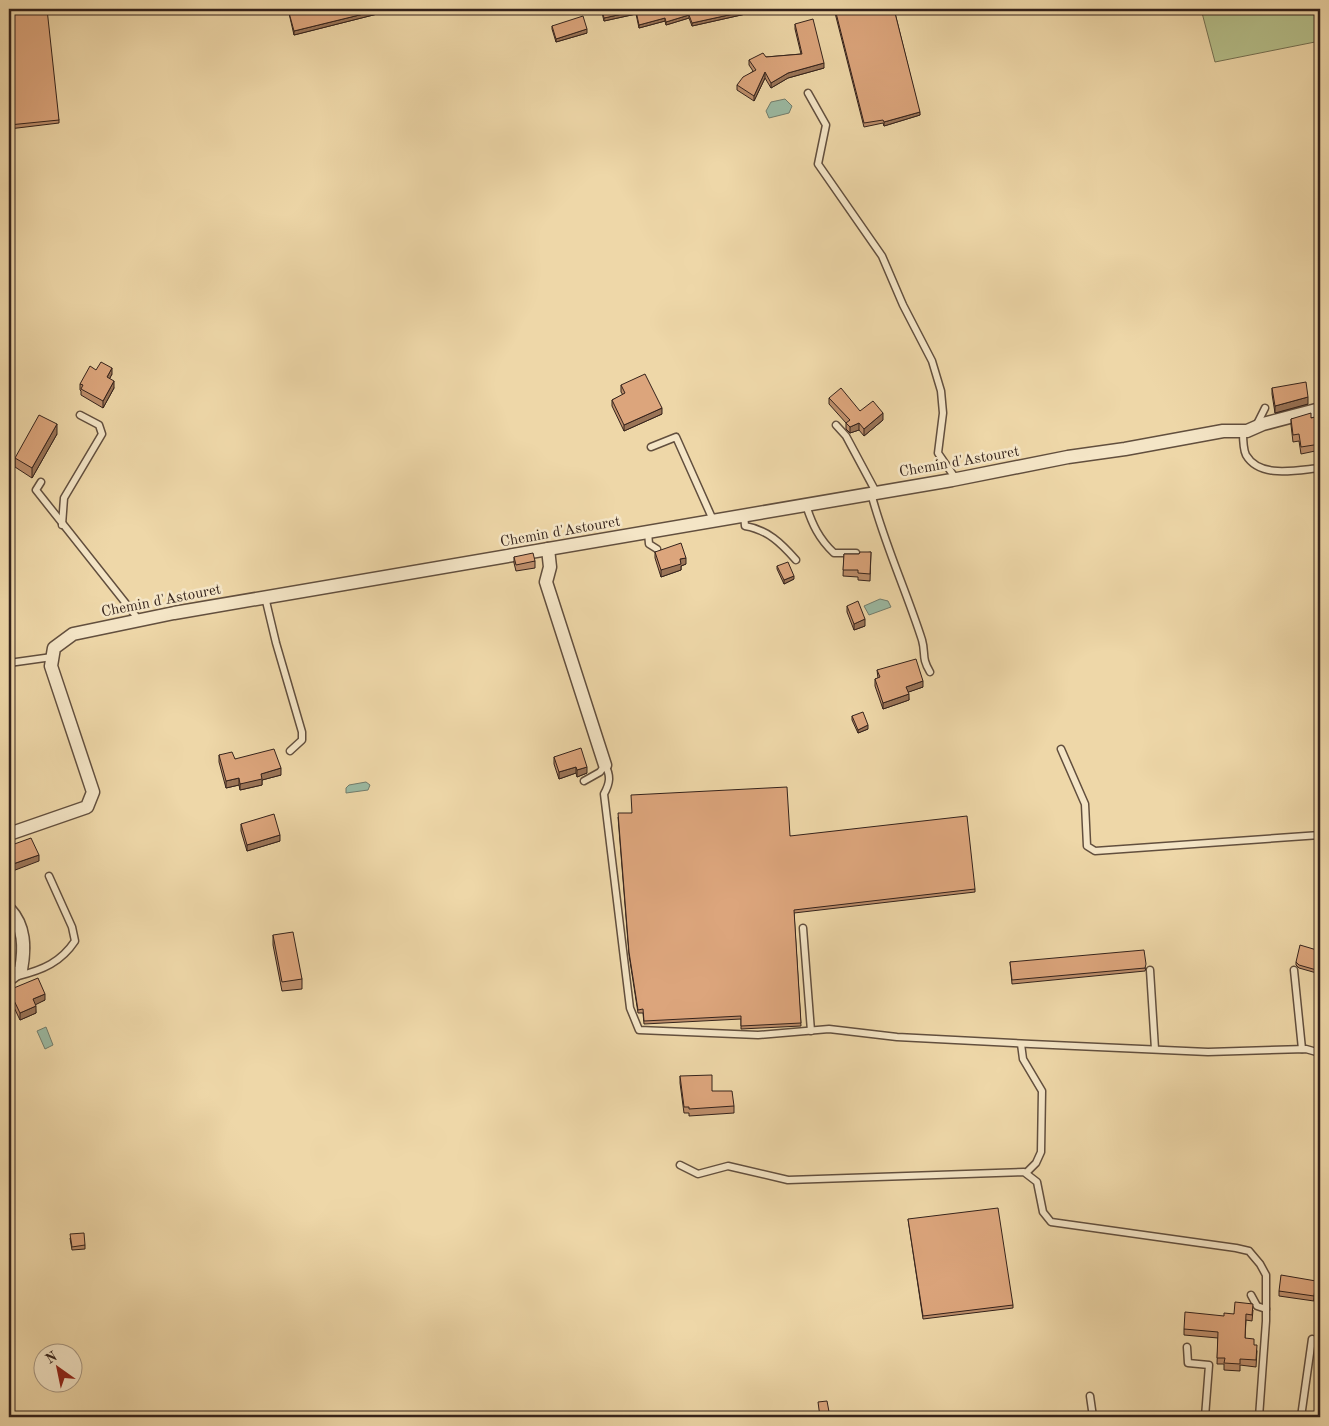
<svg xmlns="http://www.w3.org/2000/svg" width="1329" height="1426" font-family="'Old Standard TT',serif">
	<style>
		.green { fill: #b5bf8a; stroke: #747052 }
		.water { fill: #9bbaa3; stroke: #727d6d }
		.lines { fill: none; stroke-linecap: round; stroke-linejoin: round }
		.service-casing { stroke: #624f3e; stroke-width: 9 }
		.minor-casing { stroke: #624f3e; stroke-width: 15 }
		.service { stroke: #f4e5c6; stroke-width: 6 }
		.minor { stroke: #f4e5c6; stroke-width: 12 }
		.wall { fill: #bd8e6b; stroke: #34221b }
		.shaded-wall { fill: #9a7457; stroke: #34221b }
		.building { fill: #dca57c; stroke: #34221b }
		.labels { text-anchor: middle; stroke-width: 5; stroke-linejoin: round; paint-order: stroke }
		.street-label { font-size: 15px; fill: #34221b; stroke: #f4e5c6 }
	</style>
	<rect width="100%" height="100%" fill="#eed7a8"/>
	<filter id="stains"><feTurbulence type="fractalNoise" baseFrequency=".004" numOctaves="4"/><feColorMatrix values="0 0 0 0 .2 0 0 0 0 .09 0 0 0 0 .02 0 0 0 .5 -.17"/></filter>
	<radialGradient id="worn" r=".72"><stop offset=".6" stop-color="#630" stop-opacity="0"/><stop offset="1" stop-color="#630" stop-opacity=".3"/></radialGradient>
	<polygon class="green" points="1201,9 1320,9 1320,41 1215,62"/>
	<g class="water">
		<polygon points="785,99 792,106 789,113 769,118 766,111 771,102"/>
		<polygon points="880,599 888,601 891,607 869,615 864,606"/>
		<polygon points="366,782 370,785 368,790 346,793 346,788 349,785"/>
		<polygon points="46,1027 53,1045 45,1049 37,1031"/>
	</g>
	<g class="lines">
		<defs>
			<g id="service">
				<polyline points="808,93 826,125 818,164 882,256 903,305 932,361 941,391 943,413 938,453 956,479"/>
				<polyline points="1257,424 1265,408"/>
				<polyline points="836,425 846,436 876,492"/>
				<path d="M1243,431C1243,438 1243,449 1246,455C1260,479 1297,470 1320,468"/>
				<polyline points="651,447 676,437 713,520"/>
				<polyline points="41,482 36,490 139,620"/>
				<path d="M871,493C884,543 906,590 922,640C926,654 921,657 930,672"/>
				<path d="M806,505C812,524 819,539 834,553H856"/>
				<path d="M744,514L745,526C768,530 781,543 796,560"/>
				<polyline points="62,525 64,498 102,434 99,425 80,415"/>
				<polyline points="648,532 649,544 657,549"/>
				<polyline points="265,597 276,643 302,732 302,740 290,751"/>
				<polyline points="9,663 52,657"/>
				<polyline points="1061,749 1085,804 1087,846 1095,851 1320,835"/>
				<path d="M584,781L600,772L605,765C611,776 610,783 604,794L630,1008L639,1030L758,1035L829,1029L897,1037L1031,1044L1208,1052L1306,1049L1320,1053"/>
				<polyline points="803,928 811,1031"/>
				<polyline points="1150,970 1155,1049"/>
				<polyline points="1294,970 1302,1049"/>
				<path d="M18,976C43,970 61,962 75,941L72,927L49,876"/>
				<polyline points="1021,1044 1023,1059 1042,1091 1041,1152 1036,1163 1026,1173"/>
				<polyline points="680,1165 698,1174 728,1166 788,1180 1024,1172 1037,1182 1043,1212 1051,1222 1236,1248 1249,1251 1260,1264 1266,1275 1266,1321 1259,1417"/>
				<polyline points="1251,1295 1257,1306 1266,1309"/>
				<polyline points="1187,1347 1188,1363 1209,1365 1205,1417"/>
				<polyline points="1090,1396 1093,1417"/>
				<polyline points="1301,1417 1312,1339"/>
			</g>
			<g id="minor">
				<polyline points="548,549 550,567 546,582 605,765"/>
				<polyline points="9,834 87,807 93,792 51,666 54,648 73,634 174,613 952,480 1068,457 1125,449 1223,431 1247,431 1263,424 1320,409"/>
				<path d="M9,909C25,926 25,948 21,970L9,979"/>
			</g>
		</defs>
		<use href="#service" class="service-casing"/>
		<use href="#minor" class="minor-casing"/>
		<use href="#service" class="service"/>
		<use href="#minor" class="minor"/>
	</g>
	<g class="wall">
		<polygon points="9,9 59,120 59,123 9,129"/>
		<polygon points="288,9 397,9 294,35"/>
		<polygon points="601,9 766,9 759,11 692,26 689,18 666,25 665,21 639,28 636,14 604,21"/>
		<polygon points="834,9 894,9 920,115 884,126 883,123 864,127"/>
		<polygon points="795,24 824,68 788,78 771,88 765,78 754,101 737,90 737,85 753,71 749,65 749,60 766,57 801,54 795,29"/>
		<polygon points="552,26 587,33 556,42 552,29"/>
		<polygon points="96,370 112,374 109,379 114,388 103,408 81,395 81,391 80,390 80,384"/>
		<polygon points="621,385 662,414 624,431 612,406 612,400 623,395 621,392"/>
		<polygon points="1272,388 1308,404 1275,413 1272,394"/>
		<polygon points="829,398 860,411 883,420 864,436 859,430 850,433 846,429 846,423 829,404"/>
		<polygon points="1320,416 1320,450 1301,454 1299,441 1293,442 1291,425 1291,419 1311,418"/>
		<polygon points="57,434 32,478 15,467 15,458"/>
		<polygon points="655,552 686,564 681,566 681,570 661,577 655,558"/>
		<polygon points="871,552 870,581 858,580 858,577 843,576 844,554 859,554"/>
		<polygon points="514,557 535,561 535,568 516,571 514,563"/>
		<polygon points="777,566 794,579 784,584 777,569"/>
		<polygon points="847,606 865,626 854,630 847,612"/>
		<polygon points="877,670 923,687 908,692 909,700 883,709 875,686 875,679 878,678"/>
		<polygon points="852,716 868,729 858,733 852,720"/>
		<polygon points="219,755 235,759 281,775 262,780 262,785 240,790 239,785 226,788 219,762"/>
		<polygon points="554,757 587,773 577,777 576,773 559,779 554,764"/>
		<polygon points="632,813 790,836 975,889 975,892 794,913 801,1026 741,1029 741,1019 644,1024 643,1013 638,1013 629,955 618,817"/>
		<polygon points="241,824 280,841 247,851 241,831"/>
		<polygon points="273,935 302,979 302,989 282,991 273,945"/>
		<polygon points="1320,951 1320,974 1299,968 1296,965 1296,962"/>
		<polygon points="1010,962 1146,968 1145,971 1012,984"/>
		<polygon points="9,990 45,1000 35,1004 36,1013 20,1020 9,997"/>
		<polygon points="680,1076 712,1091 734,1106 734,1113 689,1116 689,1113 684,1113 680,1083"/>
		<polygon points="908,1219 1013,1305 1013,1308 923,1319"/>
		<polygon points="70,1238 85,1245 85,1249 72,1250"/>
		<polygon points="1316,1287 1314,1301 1279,1296 1279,1291"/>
		<polygon points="1253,1310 1252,1321 1246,1320 1245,1338 1254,1345 1257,1351 1256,1367 1240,1365 1240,1371 1224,1370 1224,1364 1217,1364 1218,1338 1184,1335 1184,1329 1234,1314"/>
	</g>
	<g class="shaded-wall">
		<polygon points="384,9 397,9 294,35 294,31"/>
		<polygon points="756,9 766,9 759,11 692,26 692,23"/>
		<polygon points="636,11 636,14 604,21 604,18"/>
		<polygon points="689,15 689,18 666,25 666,22"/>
		<polygon points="665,18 665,21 639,28 639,25"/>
		<polygon points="587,29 587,33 556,42 556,39"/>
		<polygon points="824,63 824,68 788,78 771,88 771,83 788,73"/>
		<polygon points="765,72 765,78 754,101 754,96"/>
		<polygon points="920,112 920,115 884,126 884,122"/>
		<polygon points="112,368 112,374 107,384 107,377"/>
		<polygon points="114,381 114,388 103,408 103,401"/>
		<polygon points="1308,397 1308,404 1275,413 1275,406"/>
		<polygon points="662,408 662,414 624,431 624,425"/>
		<polygon points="883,413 883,420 864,436 864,429"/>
		<polygon points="859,423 859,430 850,433 850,427"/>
		<polygon points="57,424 57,434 32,478 32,468"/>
		<polygon points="686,558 686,564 681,566 681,570 661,577 661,570 680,559"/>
		<polygon points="794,576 794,579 784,584 784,580"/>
		<polygon points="865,619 865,626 854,630 854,624"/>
		<polygon points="923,681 923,687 906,693 906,687"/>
		<polygon points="909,694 909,700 883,709 883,703"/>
		<polygon points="868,725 868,729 858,733 858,730"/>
		<polygon points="576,767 576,773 559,779 559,772"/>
		<polygon points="587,767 587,773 577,777 577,770"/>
		<polygon points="281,768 281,775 262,780 262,785 240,790 240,784 261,774"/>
		<polygon points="239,778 239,785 226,788 226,781"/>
		<polygon points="280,835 280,841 247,851 247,845"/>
		<polygon points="39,855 39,861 10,872 10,865"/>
		<polygon points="13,873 13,879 9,881 9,874"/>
		<polygon points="45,994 45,1000 33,1006 33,999"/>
		<polygon points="36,1006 36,1013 20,1020 20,1013"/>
		<polygon points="1316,1281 1316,1287 1314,1301 1314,1296"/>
	</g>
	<g class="building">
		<polygon points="9,9 47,9 59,120 9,125"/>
		<polygon points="288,9 384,9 294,31"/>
		<polygon points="602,9 756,9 692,23 689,15 666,22 665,18 639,25 636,11 604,18"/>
		<polygon points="835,9 894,9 920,112 884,122 883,120 864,123"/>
		<polygon points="583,16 587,29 556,39 552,26"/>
		<polygon points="813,19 824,63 788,73 771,83 765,72 754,96 737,85 743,77 756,70 749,60 763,53 766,57 802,54 795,24"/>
		<polygon points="101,362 112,368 107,377 114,381 103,401 81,389 83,385 80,384 90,366 96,370"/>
		<polygon points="645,374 662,408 624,425 612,400 625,393 621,385"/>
		<polygon points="1306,382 1308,397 1275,406 1272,388"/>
		<polygon points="841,388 860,411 873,401 883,413 864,429 859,423 850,427 846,423 850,420 829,398"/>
		<polygon points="1311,413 1311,418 1320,416 1320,444 1301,447 1299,434 1293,435 1291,419"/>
		<polygon points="39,415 57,424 32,468 15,458"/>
		<polygon points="681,543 686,558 680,559 681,564 661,570 655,552"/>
		<polygon points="860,552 871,552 870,574 858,573 858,570 843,570 844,554 859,554"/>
		<polygon points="533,553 535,561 516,565 514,557"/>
		<polygon points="788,562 794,576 784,580 777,566"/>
		<polygon points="858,601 865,619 854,624 847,606"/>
		<polygon points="916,659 923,681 906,687 909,694 883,703 875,679 880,677 877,670"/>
		<polygon points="863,712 868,725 858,730 852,716"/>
		<polygon points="581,748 587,767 577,770 576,767 559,772 554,757"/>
		<polygon points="274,749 281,768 261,774 262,779 240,784 239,778 226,781 219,755 232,752 235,759"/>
		<polygon points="787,787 790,836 967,816 975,889 794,910 801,1023 741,1026 741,1016 644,1021 643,1009 638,1010 629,952 618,813 632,813 631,795"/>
		<polygon points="274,814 280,835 247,845 241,824"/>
		<polygon points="31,838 39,855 10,865 13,873 9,874 9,846"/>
		<polygon points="293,932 302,979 282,982 273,935"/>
		<polygon points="1300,945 1320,951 1320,971 1299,965 1296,962"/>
		<polygon points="1144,950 1146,964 1145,968 1012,980 1010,962"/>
		<polygon points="38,978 45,994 33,999 36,1006 20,1013 9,990"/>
		<polygon points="712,1075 712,1091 732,1091 734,1106 689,1109 689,1107 684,1107 680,1076"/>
		<polygon points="998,1208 1013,1305 923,1316 908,1219"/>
		<polygon points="84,1233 85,1245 72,1247 70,1234"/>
		<polygon points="1281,1275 1316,1281 1314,1296 1279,1291"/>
		<polygon points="1235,1302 1253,1304 1252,1315 1246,1314 1245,1338 1254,1339 1254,1345 1257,1345 1256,1360 1240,1359 1240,1364 1224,1363 1225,1358 1217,1358 1218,1332 1184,1329 1185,1312 1224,1316 1224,1313 1234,1314"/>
		<polygon points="827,1401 830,1417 820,1417 818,1402"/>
	</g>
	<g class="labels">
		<g class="street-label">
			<text transform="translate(959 461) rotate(-10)" y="5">Chemin d'Astouret</text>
			<text transform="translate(560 531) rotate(-10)" y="5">Chemin d'Astouret</text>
			<text transform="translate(161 600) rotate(-11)" y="5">Chemin d'Astouret</text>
		</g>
	</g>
	<rect width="1329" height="1426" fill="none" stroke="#eed7a8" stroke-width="30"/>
	<rect x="10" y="10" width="1309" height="1406" fill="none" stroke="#34221b" stroke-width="2.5"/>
	<rect x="15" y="15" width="1299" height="1396" fill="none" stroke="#34221b"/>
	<g transform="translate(58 1368) rotate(327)"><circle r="24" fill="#f4e5c6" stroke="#a79782"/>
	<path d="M0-4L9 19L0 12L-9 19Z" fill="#8f2418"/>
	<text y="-8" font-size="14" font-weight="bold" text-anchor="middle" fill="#34221b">N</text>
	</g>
	<rect width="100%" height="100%" filter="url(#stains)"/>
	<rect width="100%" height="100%" fill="url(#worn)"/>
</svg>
